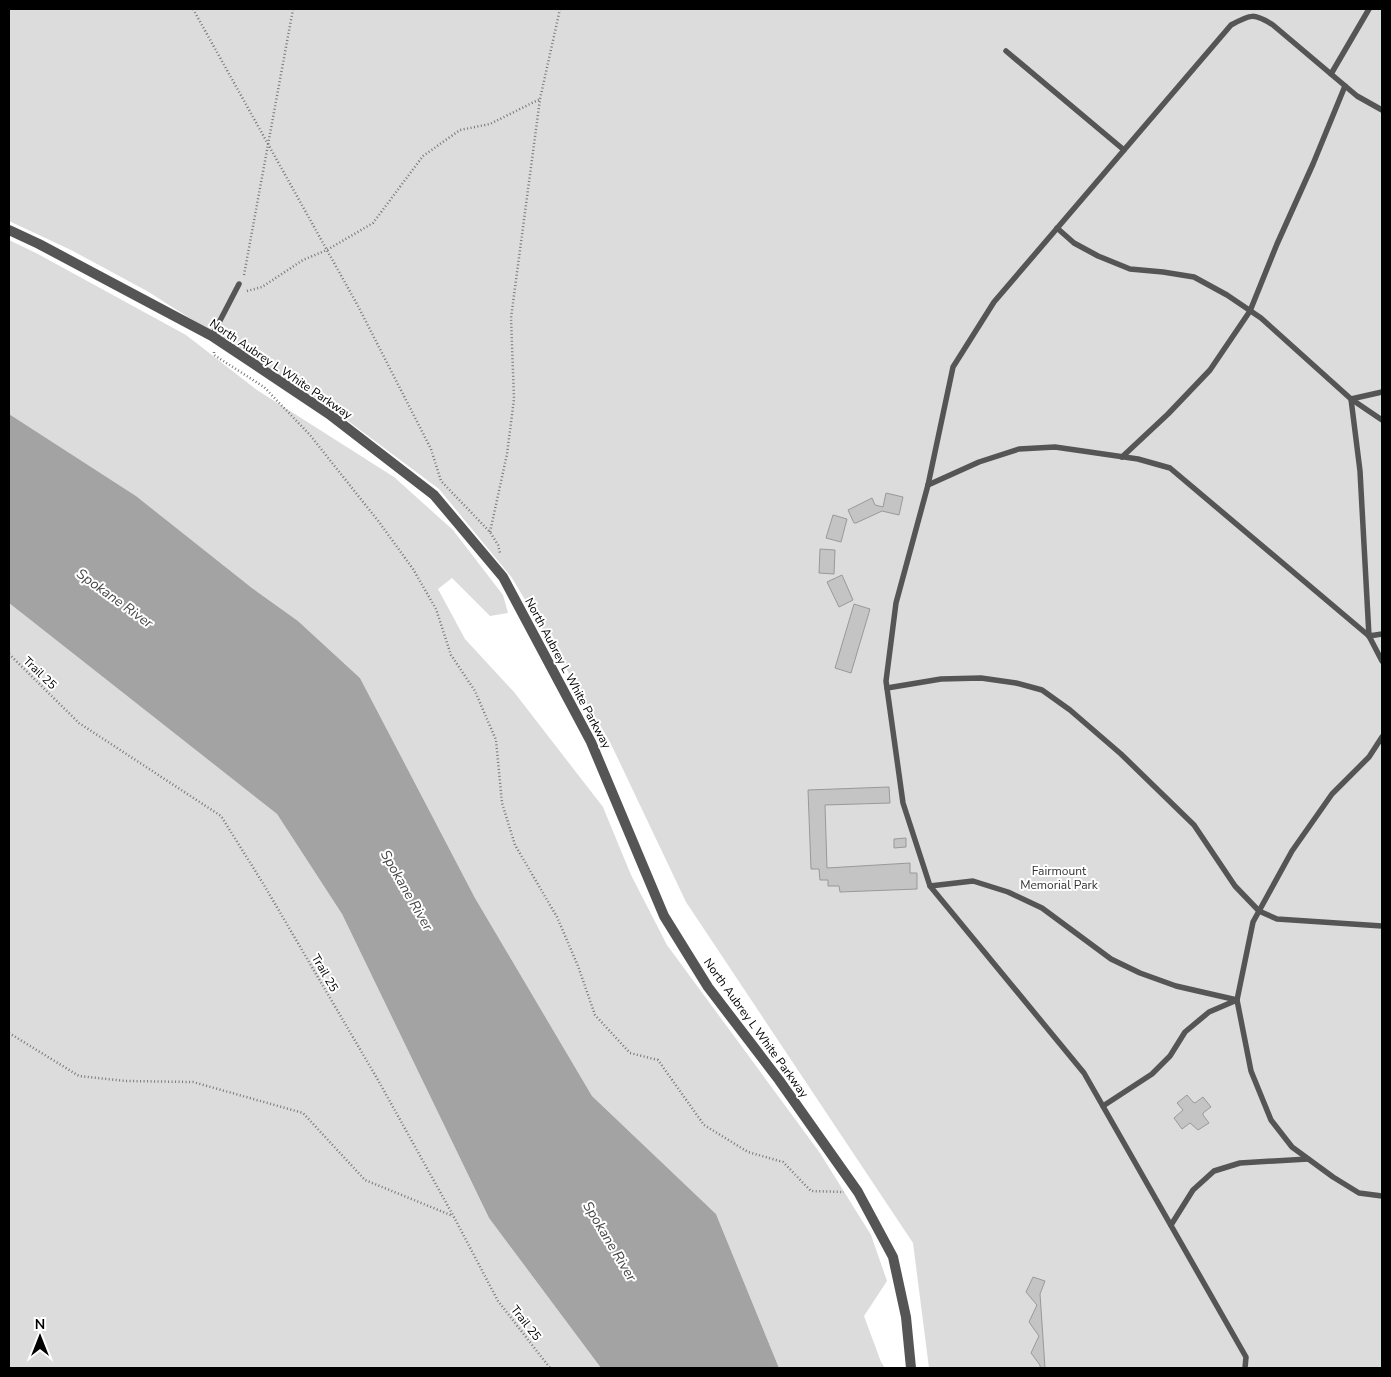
<svg xmlns="http://www.w3.org/2000/svg" width="1391" height="1377" font-family="'Nunito Sans',sans-serif">
	<style>
		.green { fill: #dcdcdc }
		.water { fill: #a3a3a3 }
		.building { fill: #c4c4c4; stroke: #999 }
		.lines { fill: none; stroke-linecap: round; stroke-linejoin: round }
		.path { stroke: #777; stroke-width: 2.5; stroke-dasharray: 1 2.5; stroke-linecap: butt }
		.lane { stroke: #555; stroke-width: 5.5 }
		.street { stroke: #555; stroke-width: 10 }
		.labels { text-anchor: middle; stroke-width: 4; stroke-linejoin: round; paint-order: stroke }
		.street-label { font-size: 12px; fill: #000; stroke: #fff }
		.park-label { font-size: 12px; fill: #333; stroke: #fff }
		.water-label { font-size: 14px; font-style: italic; fill: #444; stroke: #fff }
	</style>
	<rect width="100%" height="100%" fill="#fff"/>
	<g class="green">
		<polygon points="9,9 1382,9 1382,1368 929,1368 913,1243 686,902 610,742 512,578 439,489 328,406 147,291 71,250 9,221"/>
		<polygon points="9,240 36,253 186,335 257,390 394,477 453,530 503,595 508,613 490,616 452,578 438,589 465,639 514,692 603,807 631,875 667,945 820,1153 871,1235 887,1281 864,1316 881,1362 885,1368 779,1368 716,1214 592,1096 475,898 360,678 298,621 252,588 136,496 9,414"/>
		<polygon points="9,603 277,814 342,914 489,1218 601,1368 9,1368"/>
	</g>
	<polygon class="water" points="9,414 136,496 252,588 298,621 360,678 475,898 592,1096 716,1214 779,1368 601,1368 489,1218 342,914 277,814 9,603"/>
	<g class="building">
		<polygon points="886,493 903,497 899,515 882,511 856,523 854,523 848,510 872,498 875,505 883,507"/>
		<polygon points="833,515 847,519 841,542 826,538"/>
		<polygon points="820,549 835,550 834,574 819,573"/>
		<polygon points="842,575 853,600 839,607 827,582"/>
		<polygon points="854,604 870,609 851,673 835,668"/>
		<polygon points="889,787 890,803 825,805 827,868 910,863 910,873 917,873 917,889 840,892 839,886 828,886 828,880 820,880 819,869 811,869 808,790"/>
		<polygon points="906,838 906,847 894,848 894,839"/>
		<polygon points="1187,1095 1193,1102 1195,1103 1203,1097 1211,1107 1203,1113 1203,1115 1209,1123 1198,1130 1190,1123 1182,1129 1174,1118 1183,1110 1177,1103"/>
		<polygon points="1033,1277 1045,1281 1040,1294 1045,1368 1040,1368 1040,1365 1031,1353 1039,1336 1029,1322 1037,1305 1026,1292"/>
	</g>
	<g class="lines">
		<g class="path">
			<polyline points="193,9 358,306 431,449 441,481 490,532 498,545 500,553"/>
			<polyline points="244,275 293,9"/>
			<polyline points="247,291 262,287 303,260 327,250 373,223 423,156 460,130 490,124 540,99"/>
			<polyline points="214,352 214,355 264,387 310,435 379,522 413,569 436,609 451,655 475,691 496,740 502,803 515,845 557,917 578,966 595,1015 630,1053 658,1060 704,1125 748,1152 783,1162 811,1191 844,1192"/>
			<polyline points="490,532 507,454 514,399 511,318 540,99 560,9"/>
			<polyline points="9,654 79,723 221,816 264,885 378,1080 454,1217 498,1301 550,1368"/>
			<polyline points="9,1033 79,1076 126,1081 193,1082 303,1113 365,1180 453,1216"/>
		</g>
		<g class="lane">
			<polyline points="1006,51 1124,150"/>
			<polyline points="1331,74 1369,9"/>
			<polyline points="1057,228 1074,243 1098,256 1130,269 1163,272 1194,277 1227,295 1261,318 1351,399 1360,471 1369,636 1382,634"/>
			<polyline points="212,336 239,284"/>
			<polyline points="1351,399 1382,420"/>
			<polyline points="1351,399 1382,392"/>
			<polyline points="1122,457 1168,414 1210,370 1250,311 1277,244 1313,164 1345,86"/>
			<polyline points="928,485 979,462 1019,449 1055,447 1138,459 1170,468 1369,636 1382,661"/>
			<polyline points="887,688 941,679 981,678 1016,683 1042,690 1070,710 1121,754 1194,825 1235,886 1259,911 1277,919 1382,926"/>
			<polyline points="1382,737 1369,757 1332,794 1292,851 1253,922 1237,1000 1251,1071 1271,1120 1292,1147 1333,1177 1359,1193 1382,1196"/>
			<polyline points="930,886 973,881 1008,892 1042,908 1111,959 1140,973 1176,986 1237,1000"/>
			<polyline points="1103,1106 1152,1074 1170,1056 1185,1032 1209,1012 1237,1000"/>
			<polyline points="1171,1225 1193,1190 1214,1171 1240,1163 1308,1159"/>
			<path d="M1245,1368L1246,1357L1084,1073L930,886L903,803L886,681L896,603L928,485L953,367L994,302L1231,25C1251,14 1254,13 1273,25L1357,96L1382,110"/>
		</g>
		<polyline class="street" points="9,230 39,244 212,336 329,414 434,495 503,577 591,742 664,916 708,987 779,1080 858,1192 893,1257 906,1317 911,1368"/>
	</g>
	<g class="labels">
		<g class="street-label">
			<text transform="translate(281 369) rotate(34)" y="4">North Aubrey L White Parkway</text>
			<text transform="translate(40 673) rotate(44)" y="4">Trail 25</text>
			<text transform="translate(568 673) rotate(62)" y="4">North Aubrey L White Parkway</text>
			<text transform="translate(325 973) rotate(60)" y="4">Trail 25</text>
			<text transform="translate(756 1028) rotate(54)" y="4">North Aubrey L White Parkway</text>
			<text transform="translate(526 1323) rotate(52)" y="4">Trail 25</text>
		</g>
		<g class="park-label">
			<text x="1059" y="875">Fairmount<tspan x="1059" dy="14">Memorial Park</tspan></text>
		</g>
		<g class="water-label">
			<text transform="translate(115 598) rotate(36)" y="5">Spokane River</text>
			<text transform="translate(407 890) rotate(60)" y="5">Spokane River</text>
			<text transform="translate(610 1241) rotate(59)" y="5">Spokane River</text>
		</g>
	</g>
	<rect width="1391" height="1377" fill="none" stroke="#000000" stroke-width="20"/>
	<g transform="translate(40 1337)" stroke="#ffffff" stroke-width="4" paint-order="stroke">
	<path d="M0-4L9 19L0 12L-9 19Z" fill="#000000"/>
	<text y="-8" font-size="14" font-weight="bold" text-anchor="middle" fill="#000000">N</text>
	</g>
</svg>
